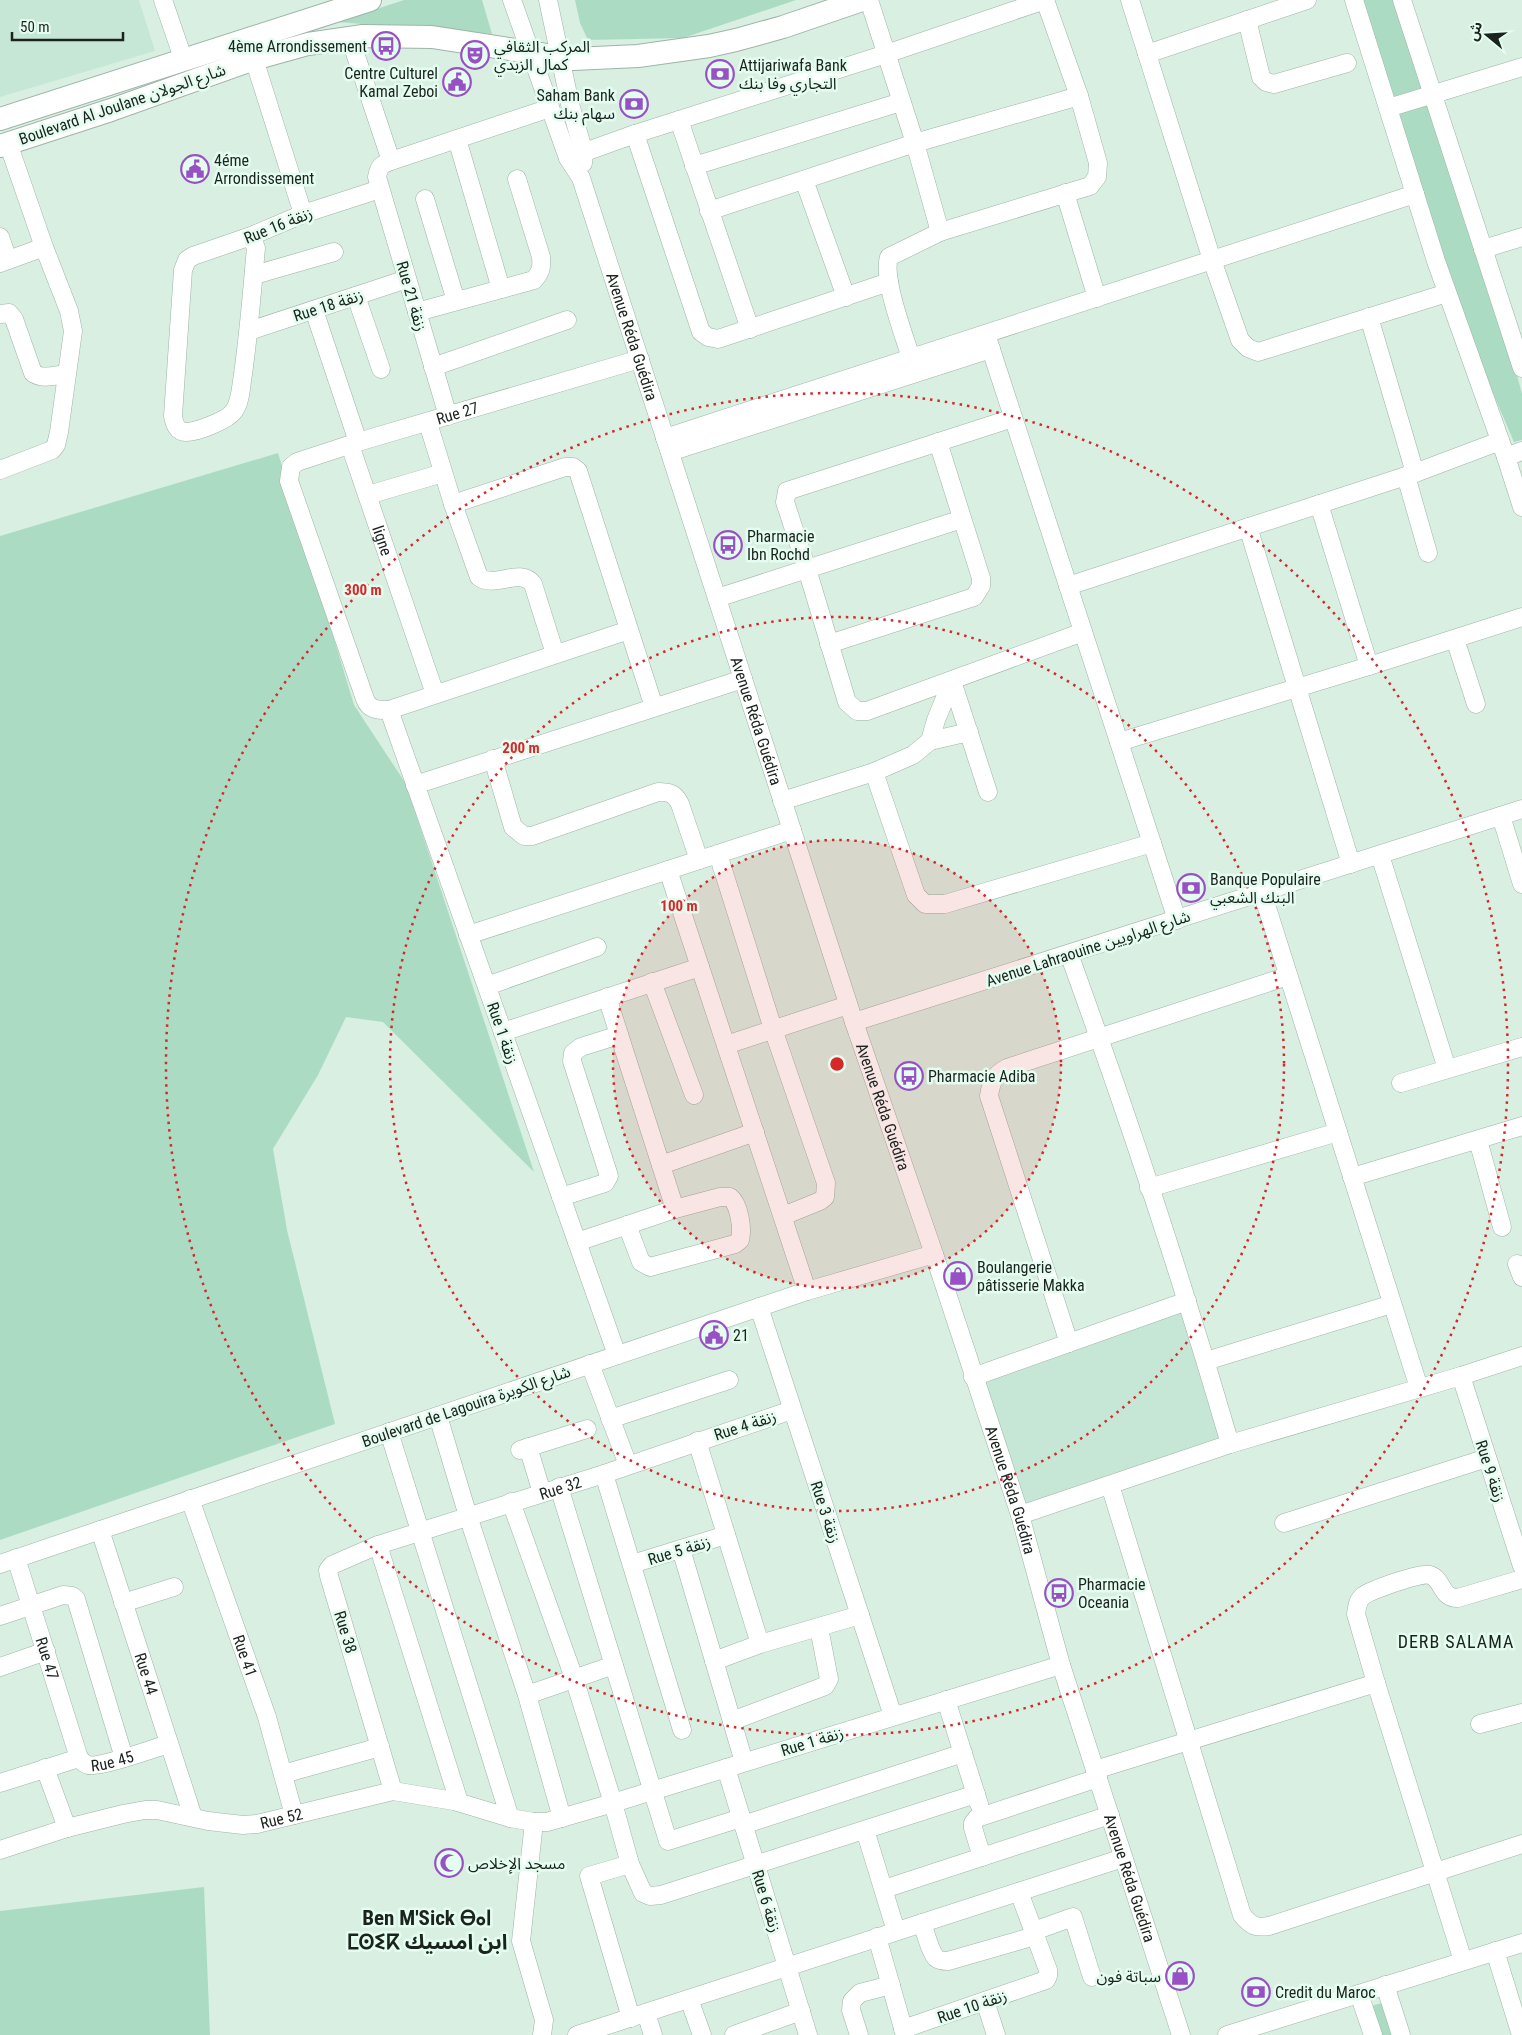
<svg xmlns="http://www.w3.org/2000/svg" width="1522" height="2035" font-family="'Roboto Condensed','Noto Sans Arabic','Noto Sans Tifinagh',sans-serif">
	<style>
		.built { fill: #c7e7d6 }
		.green { fill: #abdcc3 }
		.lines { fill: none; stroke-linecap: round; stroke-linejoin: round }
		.minor-casing { stroke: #9eb4a8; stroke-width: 19 }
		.major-casing { stroke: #9eb4a8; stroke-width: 24 }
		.minor { stroke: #fff; stroke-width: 18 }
		.major { stroke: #fff; stroke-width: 22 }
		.ring { fill: none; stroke: #d62828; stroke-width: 2.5; stroke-dasharray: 2.5 5 }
		.labels { text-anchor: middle; stroke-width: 5; stroke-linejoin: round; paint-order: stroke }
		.poi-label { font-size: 16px; fill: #1a231e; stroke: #e5fdf0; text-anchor: start }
		.street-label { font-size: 16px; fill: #1a231e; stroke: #e5fdf0 }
		.neighbourhood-label { font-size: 18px; letter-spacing: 1px; fill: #1a231e; stroke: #e5fdf0 }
		.district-label { font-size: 21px; font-weight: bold; fill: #1a231e; stroke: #e5fdf0 }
		.centre { fill: #d62828; stroke: #e5fdf0; stroke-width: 2.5 }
		.ring-label { font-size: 15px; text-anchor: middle; font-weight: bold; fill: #d62828; stroke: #e5fdf0; stroke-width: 5; stroke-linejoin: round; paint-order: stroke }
	</style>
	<rect width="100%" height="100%" fill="#d8efe2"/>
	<g class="built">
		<polygon points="0,0 139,0 155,51 0,97"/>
		<polygon points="1179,1304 1226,1454 1014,1520 967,1373"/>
	</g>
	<g class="green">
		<polygon points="404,0 482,0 492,34 337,22"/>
		<polygon points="575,0 796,0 683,38 588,40 580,23"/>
		<polygon points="1354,0 1402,0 1483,249 1522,394 1522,440 1514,442 1436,261"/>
		<polygon points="278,453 354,705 406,784 534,1172 383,1022 346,1017 318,1075 273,1149 287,1230 335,1424 0,1540 0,536"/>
		<polygon points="204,1887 210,2035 0,2035 0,1911"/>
		<polygon points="1382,2003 1396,2035 1380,2035 1371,2009 1374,2005"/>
	</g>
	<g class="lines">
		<defs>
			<g id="minor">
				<polyline points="163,0 184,61"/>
				<path id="s1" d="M512,0L568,158L581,178L854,1022L934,1254L1020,1515L1061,1665L1181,2035"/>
				<polyline points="548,0 570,104 584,153 583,163"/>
				<polyline points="869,0 915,143 940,232"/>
				<polyline points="1130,0 1212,260 1240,340 1248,348 1258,352 1447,293"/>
				<polyline points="1354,0 1436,261 1506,457 1522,507"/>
				<polyline points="1402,0 1522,368"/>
				<polyline points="1247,20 1261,77 1266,82 1274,84 1347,63"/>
				<polyline points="350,38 391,161"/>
				<polyline points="1147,54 1307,0"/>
				<polyline points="254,59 303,214"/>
				<polyline points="1388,108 1522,67"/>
				<polyline points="679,120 750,329"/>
				<polyline points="635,134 701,332 708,337 718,339 889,282"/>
				<polyline points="457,139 501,289"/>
				<path d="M568,158L635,134L886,54L1045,0L1079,96L1098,163L1097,177L1090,186L940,232L889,257C882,278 904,335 911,358"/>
				<polyline points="694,166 901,102"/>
				<polyline points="804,180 846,297"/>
				<polyline points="1065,193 1097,298"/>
				<polyline points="425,199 456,301"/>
				<polyline points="709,211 915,143 1079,96"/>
				<path d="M251,236L256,248C252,290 249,332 243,374C241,385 241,401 234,411C228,420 197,432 186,432C177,432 174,423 173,416L183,270L187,260L193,256L251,236L303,214L380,189"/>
				<polyline points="0,237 8,260"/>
				<polyline points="1483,249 1522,237"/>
				<polyline points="0,263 44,247"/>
				<polyline points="254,275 334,252"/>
				<polyline points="356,296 381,369"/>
				<polyline points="314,310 358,442"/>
				<path d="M417,312L534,280C541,272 542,267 541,257L517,179"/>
				<path d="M0,314L9,313L14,319L33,373C42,380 56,375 66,374"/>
				<polyline points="1369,317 1415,473"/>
				<polyline points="249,331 407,279"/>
				<polyline points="986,334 1177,920"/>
				<polyline points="433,367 567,320"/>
				<path d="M448,416L377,177C379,166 382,164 391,161L550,108"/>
				<polyline points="1013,418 787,491 785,502 807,569 847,702 857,711 867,711 1083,632"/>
				<path d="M428,423L453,504L479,577C495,589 520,567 533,584L555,654"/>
				<polyline points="665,438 1415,194"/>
				<path id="s2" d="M350,445L435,694"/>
				<polyline points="670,452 991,349"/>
				<polyline points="1506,457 1522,451"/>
				<polyline points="0,470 52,450 56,445 59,432 73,331 69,311 44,247 8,143"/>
				<polyline points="1406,476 1428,553"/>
				<polyline points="368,495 443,473"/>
				<polyline points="453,504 565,467 573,467 578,471 654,707"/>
				<polyline points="1319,504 1369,666"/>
				<polyline points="1248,527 1351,864"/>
				<polyline points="1068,586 1415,473 1500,441"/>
				<polyline points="717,598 962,519"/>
				<path id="s3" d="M629,630L389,710C378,710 369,710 365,699L289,481L291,467L297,462L358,442L640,359"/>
				<polyline points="1455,639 1476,704"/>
				<polyline points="829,644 974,597 981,586 981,578 938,442"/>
				<polyline points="952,681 988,792"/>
				<polyline points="389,710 617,1355"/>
				<polyline points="930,741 969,732"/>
				<polyline points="1119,742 1369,666 1522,617"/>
				<path d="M493,759L513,827L524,836H532L658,792C669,792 675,793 680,804L699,860"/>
				<polyline points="874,772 916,895 925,904 945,904 1152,843"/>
				<polyline points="415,785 743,679"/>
				<polyline points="782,801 874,772 913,755 930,741 936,720 952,681"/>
				<polyline points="1501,816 1522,884"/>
				<polyline points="718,854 773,1029 826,1183 825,1197 820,1201 783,1216"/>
				<polyline points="1380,855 1447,1069"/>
				<polyline points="668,870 807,1291"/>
				<polyline points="1262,892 1419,1388"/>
				<polyline points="468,935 792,830"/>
				<path d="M1069,954C1128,1116 1182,1279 1230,1444"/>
				<polyline points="652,982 694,1095"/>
				<polyline points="487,986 597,947"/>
				<polyline points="854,1022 1522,809"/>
				<polyline points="503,1032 700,967"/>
				<polyline points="726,1045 848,1005"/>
				<polyline points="1401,1083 1522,1047"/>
				<polyline points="1478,1140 1502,1227"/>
				<polyline points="661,1165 755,1132"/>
				<polyline points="1352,1177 1522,1126"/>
				<polyline points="1149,1188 1338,1132"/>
				<polyline points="561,1197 605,1183 609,1176 572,1061 573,1053 581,1047 619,1035"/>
				<path d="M627,1225L641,1262L650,1267L735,1244L740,1240C743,1228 739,1204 730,1197H720L675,1209"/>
				<polyline points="577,1242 675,1209 607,997"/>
				<polyline points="1517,1264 1522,1277"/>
				<polyline points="759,1307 893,1716"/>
				<path d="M1069,1343L989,1096C991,1082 994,1075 1007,1068L1288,976"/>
				<polyline points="1206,1361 1392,1304"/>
				<polyline points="590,1364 628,1465"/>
				<polyline points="1461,1376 1522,1566"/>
				<polyline points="973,1377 1187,1301"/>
				<polyline points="438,1416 468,1516 527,1695 562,1818"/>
				<polyline points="610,1419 729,1380"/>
				<polyline points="389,1432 510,1818"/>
				<polyline points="697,1441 760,1644"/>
				<polyline points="528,1447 542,1493"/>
				<polyline points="520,1450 587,1429"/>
				<polyline points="604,1474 682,1730"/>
				<path d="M1110,1485L1242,1915C1251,1926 1256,1928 1269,1926L1522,1844"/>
				<polyline points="559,1487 668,1841 741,1818"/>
				<path id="s4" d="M190,1499L267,1717L294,1815"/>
				<polyline points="511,1502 574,1678 613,1803 630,1864 643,1893 650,1896 661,1895 976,1794"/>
				<polyline points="1020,1515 1230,1444 1461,1376 1522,1356"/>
				<polyline points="1284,1523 1487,1458"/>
				<path id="s5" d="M100,1530L193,1817"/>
				<polyline points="378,1545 459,1802"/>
				<polyline points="681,1549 744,1762"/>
				<path id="s6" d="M16,1558L79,1758"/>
				<polyline points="0,1564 807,1291 934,1254"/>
				<polyline points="632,1564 726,1535"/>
				<polyline points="123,1603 174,1587"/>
				<polyline points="0,1616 63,1595 72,1596 76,1599 124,1758"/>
				<polyline points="714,1661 760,1644 860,1615"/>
				<polyline points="0,1667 46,1651"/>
				<polyline points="527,1695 614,1665"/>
				<polyline points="946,1700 979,1804"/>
				<polyline points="732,1721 825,1686 829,1679 828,1674 819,1628"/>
				<polyline points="1480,1724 1522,1713"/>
				<polyline points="45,1768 67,1828"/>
				<polyline points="726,1768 808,2035"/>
				<polyline points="1095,1770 1376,1683"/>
				<polyline points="283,1774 380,1747"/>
				<path id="s7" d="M0,1783L79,1758C82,1761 84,1764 88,1765C101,1768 154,1748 169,1744"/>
				<path id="s8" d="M393,1791L329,1576L328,1570L332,1565L378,1545L604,1474L792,1410"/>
				<polyline points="534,1822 521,1941 544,2020 542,2035"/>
				<polyline points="743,1825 963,1753"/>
				<polyline points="865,1830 896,1931"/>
				<path id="s9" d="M0,1850L67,1828L123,1814L145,1810H157L208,1821L243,1825L257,1824L393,1791L454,1801L510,1818L534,1822H547L613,1803L1061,1665"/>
				<polyline points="982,1857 973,1828 973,1823 977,1818 1098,1778"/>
				<polyline points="630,1864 589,1876 631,2018"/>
				<polyline points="884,1889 1110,1815"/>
				<path d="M922,1923C926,1933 929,1950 936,1958C939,1961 944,1961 948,1961L1035,1936"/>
				<polyline points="1034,1931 1073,1917 1092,1977"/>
				<polyline points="877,1937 905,2035"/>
				<polyline points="1495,1951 1521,2035"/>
				<path d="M1463,1961L1376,1683L1356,1614C1357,1608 1357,1601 1363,1596C1371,1590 1421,1572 1430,1575C1444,1580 1440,1598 1458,1598L1522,1579"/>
				<polyline points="1385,1985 1401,2035"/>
				<polyline points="1359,1994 1373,2035"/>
				<polyline points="689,1999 702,2035"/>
				<polyline points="985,2001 996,2035"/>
				<polyline points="646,2013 653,2035"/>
				<polyline points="903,2029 1046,1980 1048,1976 1048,1970 1019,1892"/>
				<polyline points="577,2035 1123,1858"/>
				<polyline points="734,2035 801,2011"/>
				<polyline points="859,2035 851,2010 852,2001 860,1993 891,1985"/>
				<polyline points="1227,2035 1522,1943"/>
			</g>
			<g id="major">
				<polyline points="0,119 370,0"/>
				<polyline points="0,146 111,110 254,59 308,44 363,36 432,37 573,59 638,56 709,46 736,40 783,27 862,0"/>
			</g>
		</defs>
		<use href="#minor" class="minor-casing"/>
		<use href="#major" class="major-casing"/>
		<use href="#minor" class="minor"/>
		<use href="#major" class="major"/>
	</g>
	<circle cx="837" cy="1064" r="224" fill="#d62828" fill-opacity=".12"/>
	<g class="ring">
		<circle cx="837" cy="1064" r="224"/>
		<circle cx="837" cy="1064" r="447"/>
		<circle cx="837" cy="1064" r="671"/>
	</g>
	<defs>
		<symbol id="bus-ring" viewBox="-11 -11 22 22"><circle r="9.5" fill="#e5fdf0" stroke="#9751c4" stroke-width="1.5"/><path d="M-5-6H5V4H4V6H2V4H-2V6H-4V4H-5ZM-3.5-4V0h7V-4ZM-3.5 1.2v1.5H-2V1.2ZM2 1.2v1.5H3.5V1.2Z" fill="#9751c4"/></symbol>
		<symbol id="theatre-ring" viewBox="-11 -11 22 22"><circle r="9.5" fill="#e5fdf0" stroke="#9751c4" stroke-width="1.5"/><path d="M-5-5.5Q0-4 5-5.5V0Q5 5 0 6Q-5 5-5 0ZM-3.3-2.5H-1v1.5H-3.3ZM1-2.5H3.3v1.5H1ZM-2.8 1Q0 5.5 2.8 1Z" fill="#9751c4"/></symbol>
		<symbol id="bank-ring" viewBox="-11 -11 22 22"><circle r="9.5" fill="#e5fdf0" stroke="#9751c4" stroke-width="1.5"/><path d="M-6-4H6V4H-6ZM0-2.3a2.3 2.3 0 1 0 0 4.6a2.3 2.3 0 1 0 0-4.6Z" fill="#9751c4"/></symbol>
		<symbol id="civic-ring" viewBox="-11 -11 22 22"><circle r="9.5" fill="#e5fdf0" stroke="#9751c4" stroke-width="1.5"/><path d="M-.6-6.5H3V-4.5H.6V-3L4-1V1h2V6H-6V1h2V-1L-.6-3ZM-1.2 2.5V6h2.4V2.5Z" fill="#9751c4"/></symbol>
		<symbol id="shop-ring" viewBox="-11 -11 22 22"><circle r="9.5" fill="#e5fdf0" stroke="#9751c4" stroke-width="1.5"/><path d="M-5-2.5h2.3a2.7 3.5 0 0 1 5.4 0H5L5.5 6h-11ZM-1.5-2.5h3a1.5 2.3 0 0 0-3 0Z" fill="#9751c4"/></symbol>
		<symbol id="mosque-ring" viewBox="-11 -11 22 22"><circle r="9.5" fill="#e5fdf0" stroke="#9751c4" stroke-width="1.5"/><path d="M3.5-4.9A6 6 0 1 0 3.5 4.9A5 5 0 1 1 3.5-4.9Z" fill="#9751c4"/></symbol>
	</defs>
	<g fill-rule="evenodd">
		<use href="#bus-ring" x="370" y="30" width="32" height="32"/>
		<use href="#theatre-ring" x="459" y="39" width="32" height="32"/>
		<use href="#bank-ring" x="704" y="58" width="32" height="32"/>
		<use href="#civic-ring" x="441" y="66" width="32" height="32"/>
		<use href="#bank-ring" x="618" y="88" width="32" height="32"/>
		<use href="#civic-ring" x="179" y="153" width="32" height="32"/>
		<use href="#bus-ring" x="712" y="529" width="32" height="32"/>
		<use href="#bank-ring" x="1175" y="872" width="32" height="32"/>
		<use href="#bus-ring" x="893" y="1060" width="32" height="32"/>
		<use href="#shop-ring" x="942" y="1260" width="32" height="32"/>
		<use href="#civic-ring" x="698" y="1319" width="32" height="32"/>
		<use href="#bus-ring" x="1043" y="1577" width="32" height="32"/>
		<use href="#mosque-ring" x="433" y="1847" width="32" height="32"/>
		<use href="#shop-ring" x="1164" y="1960" width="32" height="32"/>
		<use href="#bank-ring" x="1240" y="1976" width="32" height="32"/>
	</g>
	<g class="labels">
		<g class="poi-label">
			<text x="367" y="52" text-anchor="end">4ème Arrondissement</text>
			<text x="494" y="52">المركب الثقافي<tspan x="494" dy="18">كمال الزبدي</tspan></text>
			<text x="739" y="71">Attijariwafa Bank<tspan x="739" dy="18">التجاري وفا بنك</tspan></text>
			<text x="438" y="79" text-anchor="end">Centre Culturel<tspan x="438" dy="18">Kamal Zeboi</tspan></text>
			<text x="615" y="101" text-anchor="end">Saham Bank<tspan x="615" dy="18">سهام بنك</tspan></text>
			<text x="214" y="166">4éme<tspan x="214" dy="18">Arrondissement</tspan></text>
			<text x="747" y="542">Pharmacie<tspan x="747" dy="18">Ibn Rochd</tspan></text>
			<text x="1210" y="885">Banque Populaire<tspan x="1210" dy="18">البنك الشعبي</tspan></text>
			<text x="928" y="1082">Pharmacie Adiba</text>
			<text x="977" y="1273">Boulangerie<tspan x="977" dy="18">pâtisserie Makka</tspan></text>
			<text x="733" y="1341">21</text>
			<text x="1078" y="1590">Pharmacie<tspan x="1078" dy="18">Oceania</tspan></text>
			<text x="468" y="1869">مسجد الإخلاص</text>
			<text x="1161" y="1982" text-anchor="end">سباتة فون</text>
			<text x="1275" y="1998">Credit du Maroc</text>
		</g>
		<g class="street-label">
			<text transform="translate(122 104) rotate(-19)" y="6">Boulevard Al Joulane شارع الجولان</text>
			<text transform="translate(278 225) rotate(-22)" y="6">Rue 16 زنقة</text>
			<text transform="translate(412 296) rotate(74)" y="6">Rue 21 زنقة</text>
			<text transform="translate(328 305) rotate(-18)" y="6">Rue 18 زنقة</text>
			<text dy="6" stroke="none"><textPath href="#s1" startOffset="358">Avenue Réda Guédira</textPath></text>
			<text dy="6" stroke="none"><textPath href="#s3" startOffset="702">Rue 27</textPath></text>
			<text dy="6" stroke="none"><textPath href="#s2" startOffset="101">ligne</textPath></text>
			<text dy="6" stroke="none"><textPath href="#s1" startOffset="762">Avenue Réda Guédira</textPath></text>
			<text transform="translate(1088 948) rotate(-18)" y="6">Avenue Lahraouine شارع الهراويين</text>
			<text transform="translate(503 1033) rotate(71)" y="6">Rue 1 زنقة</text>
			<text dy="6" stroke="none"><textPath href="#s1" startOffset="1168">Avenue Réda Guédira</textPath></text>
			<text transform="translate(466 1406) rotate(-19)" y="6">Boulevard de Lagouira شارع الكويرة</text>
			<text transform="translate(745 1425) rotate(-18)" y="6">Rue 4 زنقة</text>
			<text transform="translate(1491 1471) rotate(72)" y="6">Rue 9 زنقة</text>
			<text dy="6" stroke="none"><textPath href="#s8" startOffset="478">Rue 32</textPath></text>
			<text dy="6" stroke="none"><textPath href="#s1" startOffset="1572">Avenue Réda Guédira</textPath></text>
			<text transform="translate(826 1512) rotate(72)" y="6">Rue 3 زنقة</text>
			<text transform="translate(679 1550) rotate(-17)" y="6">Rue 5 زنقة</text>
			<text transform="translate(346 1632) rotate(73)" y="6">Rue 38</text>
			<text dy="6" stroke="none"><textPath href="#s4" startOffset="166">Rue 41</textPath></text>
			<text dy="6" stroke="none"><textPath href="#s6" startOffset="105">Rue 47</textPath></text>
			<text dy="6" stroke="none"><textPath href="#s5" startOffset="151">Rue 44</textPath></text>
			<text transform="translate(812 1741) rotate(-17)" y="6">Rue 1 زنقة</text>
			<text dy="6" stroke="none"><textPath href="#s7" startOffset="119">Rue 45</textPath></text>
			<text dy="6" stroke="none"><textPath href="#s9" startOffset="289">Rue 52</textPath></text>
			<text dy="6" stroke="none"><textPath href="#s1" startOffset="1978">Avenue Réda Guédira</textPath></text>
			<text transform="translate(767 1901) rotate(73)" y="6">Rue 6 زنقة</text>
			<text transform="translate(972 2006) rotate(-19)" y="6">Rue 10 زنقة</text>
		</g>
		<g class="neighbourhood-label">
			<text x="1456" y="1648">DERB SALAMA</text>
		</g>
		<g class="district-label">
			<text x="427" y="1925">Ben M'Sick ⴱⴰⵏ<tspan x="427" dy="24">ⵎⵙⵉⴽ ابن امسيك</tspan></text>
		</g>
	</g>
	<circle cx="837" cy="1064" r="8" class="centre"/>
	<g class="ring-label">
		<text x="363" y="595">300 m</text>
		<text x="521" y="753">200 m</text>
		<text x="679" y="911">100 m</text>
	</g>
	<g transform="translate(1487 35) rotate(288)" stroke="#e5fdf0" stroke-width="4" paint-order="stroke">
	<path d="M0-4L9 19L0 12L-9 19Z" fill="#1a231e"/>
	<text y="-8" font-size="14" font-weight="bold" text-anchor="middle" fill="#1a231e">ش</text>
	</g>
	<path d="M12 32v8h111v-8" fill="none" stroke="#1a231e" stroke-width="2.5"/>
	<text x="20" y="32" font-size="15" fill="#1a231e" stroke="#e5fdf0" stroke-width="4" paint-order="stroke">50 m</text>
</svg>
